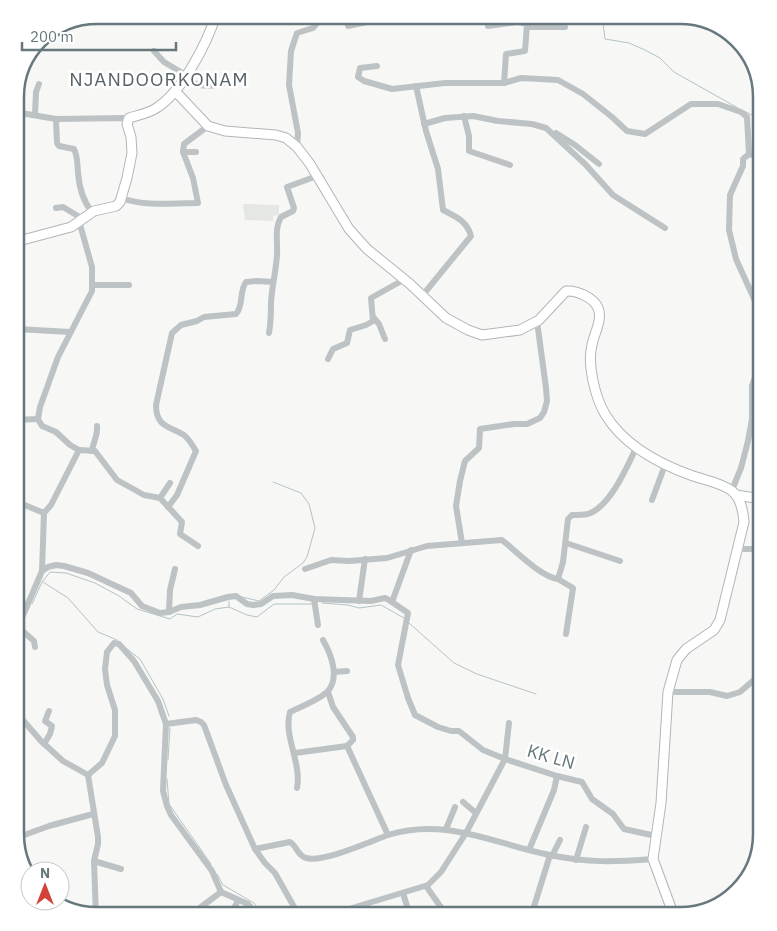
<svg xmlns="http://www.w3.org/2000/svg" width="777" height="931" font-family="'IBM Plex Sans',sans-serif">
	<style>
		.built { fill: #e5e7e5 }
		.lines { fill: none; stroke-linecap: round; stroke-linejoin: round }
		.stream { stroke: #b4c3c4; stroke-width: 1 }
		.secondary-casing { stroke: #afb7b9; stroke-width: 11 }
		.street { stroke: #bdc2c4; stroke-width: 6 }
		.secondary { stroke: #fff; stroke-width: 9 }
		.labels { text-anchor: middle; stroke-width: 5; stroke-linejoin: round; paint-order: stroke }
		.street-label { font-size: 18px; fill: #66787d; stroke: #fff }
		.neighbourhood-label { font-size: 19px; letter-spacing: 1px; fill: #576469; stroke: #fff }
		.rim { fill: none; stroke: #66787d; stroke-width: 2.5 }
	</style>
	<rect width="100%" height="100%" fill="#f7f7f5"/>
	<polygon class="built" points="243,204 279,205 279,215 273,216 273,221 245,220"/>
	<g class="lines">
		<g class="stream">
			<polyline points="602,15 605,39 629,43 645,50 660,58 674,72 738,108"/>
			<polyline points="744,111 762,120"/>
			<polyline points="43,582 68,598 98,632 117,640"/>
			<polyline points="15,594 25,600"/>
			<polyline points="242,597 259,601 274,590 284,577 303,563 307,557 315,528 309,504 301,493 273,482"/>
			<polyline points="322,603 348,605 359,608 381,605 404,618"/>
			<polyline points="32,604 42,582 50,572 66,573 95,583 119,596 137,609 170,619 177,614 198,617 215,609 229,607 247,615 257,617 274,604 312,604"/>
			<polyline points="229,607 229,601"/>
			<polyline points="409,623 454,663 477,674 536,694"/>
			<polyline points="126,648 140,659 163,699 169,716"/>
			<polyline points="168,760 170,728"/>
			<polyline points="167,779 169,804 211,864"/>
			<polyline points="217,874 223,885 254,903 264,916"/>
		</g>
		<defs>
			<g id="secondary">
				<path d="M175,91L208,126L225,131L276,135L286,138L297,147L310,164L349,229L367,249L410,284L446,318L468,330L482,335L520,330L539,320L566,291C577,290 594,298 598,308C603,320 594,333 592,345C587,364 595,397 605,414C624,446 659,464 693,476C705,480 722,483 732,491C741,498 743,511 744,522L720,620L714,630L686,649L677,660L668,692L661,803L653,859L674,916"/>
				<path d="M15,242L71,227L94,211L116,206L120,202L127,178L132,153L131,137L127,124L129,118C139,115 150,113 158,107C183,90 207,43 216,15"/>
				<polyline points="736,495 762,499"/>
			</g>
		</defs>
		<use href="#secondary" class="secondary-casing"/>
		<g class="street">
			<polyline points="488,15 488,26 518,22 527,24 525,51 506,54 504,83"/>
			<polyline points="70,25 124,17 124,15"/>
			<polyline points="348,26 391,17 455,15"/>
			<polyline points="527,27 565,27"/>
			<polyline points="154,51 164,62 186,75"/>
			<polyline points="377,66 360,68 358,77 364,81 392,89 445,83 504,83 521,78 558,80 583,94 612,117 627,131 645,134 691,104 718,104 741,112 747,117 749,154"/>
			<path d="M183,79C194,85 209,88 222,84"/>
			<path d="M416,86L426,131L438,169L443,210C455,216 467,221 471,236L422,296"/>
			<polyline points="15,112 56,119 125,118 128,120"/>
			<polyline points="35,115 36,92 39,84"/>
			<polyline points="464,116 469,136 469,151 510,165"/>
			<path d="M56,119L57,143L59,146L74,149C78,157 77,164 78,172C79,187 82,200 92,212"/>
			<polyline points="424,124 445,118 473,116 498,121 532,124 546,128 585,164 613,195 665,228"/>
			<polyline points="556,133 575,145 599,164"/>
			<polyline points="297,147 298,133 289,85 291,51 297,33 313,28 324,15"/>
			<polyline points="196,152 183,152 184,144 208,126"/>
			<path d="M121,198C147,207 171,203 198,203L193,178L183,152"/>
			<polyline points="56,208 63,207 83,219"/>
			<polyline points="92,285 129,285"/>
			<polyline points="374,318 379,324 385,339"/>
			<polyline points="17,329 70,332"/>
			<path d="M269,333C271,322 271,312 271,302C272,286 276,271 277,255C278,241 274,229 281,217L293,211L294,208L287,187L317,176"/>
			<polyline points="328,359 333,349 347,343 350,330 366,325 373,321 371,298 405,279"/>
			<polyline points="15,420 38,419"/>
			<polyline points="79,450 95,451 117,480 144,495 160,498 182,522 180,534 198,546"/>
			<path d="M92,451C93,442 98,436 97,426"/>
			<polyline points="732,490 741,468 748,441 752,419 752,386 759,365 762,346 755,301 736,259 729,230 730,195 743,166 743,159 749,154 762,157"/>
			<polyline points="160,498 170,483"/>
			<polyline points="652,500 665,465"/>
			<polyline points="15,501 44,513 51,505 79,450 70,445 56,432 42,426 38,419 40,407 58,357 92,291 92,267 79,221"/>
			<path d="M168,507L177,495L196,451C193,446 189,439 184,435C169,426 156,427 156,405L172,333L181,325L197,321L204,317L236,314C244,305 239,291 246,282L257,281L273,282"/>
			<polyline points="462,543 456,506 460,481 465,461 479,448 480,429 514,424 527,424 540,418 544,412 547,401 546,388 537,321"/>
			<polyline points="566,543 620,561"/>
			<polyline points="738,549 762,549"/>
			<path d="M305,569L331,560L349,561L387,558L427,546L502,540C516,551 541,577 558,579L563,562L568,519L572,515C577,515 583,515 588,514C610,507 627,467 636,448"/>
			<polyline points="42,571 44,513"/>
			<polyline points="558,579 573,588 566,634"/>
			<polyline points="15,598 27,606"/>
			<polyline points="314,599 318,625"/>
			<polyline points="359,601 365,559"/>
			<polyline points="392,602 411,550"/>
			<polyline points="169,612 170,590 175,569"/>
			<polyline points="18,627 34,641 35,647"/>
			<polyline points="15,634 42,571 48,567 56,565 64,566 88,573 131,593 142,606 160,613 169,612 181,607 200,605 228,597 236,596 247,604 253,605 261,604 273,596 292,595 314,599 371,601 385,598 389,600 408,613 398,665 408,698 415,715 438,727 451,731 459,731 483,750 505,759 557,776 582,782 592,799 613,814 624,829 656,836"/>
			<polyline points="334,672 347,671"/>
			<polyline points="668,692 710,692 727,696 740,692 762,673"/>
			<polyline points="15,711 41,741 63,761 88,775 98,837 98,844 94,861 96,916"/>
			<path d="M166,724L196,720L201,722L204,725L226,785L255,849L290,842C297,846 297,855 306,858C323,863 371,841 388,835L347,746"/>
			<polyline points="44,744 50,734 52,726 45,721 49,711"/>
			<polyline points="295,753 347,746 353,740 353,737 333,707 328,692"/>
			<polyline points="88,775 102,763 115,736 115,710 107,685 105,669 107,652 114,643 119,644 134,661 158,701 166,724 163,791 167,806 171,815 212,871 221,892 248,904 258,916"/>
			<path d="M297,788C302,763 283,736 290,712C300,707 321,699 328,691C340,677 331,654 323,640"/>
			<polyline points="463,802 476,813"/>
			<polyline points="446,829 455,807"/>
			<path d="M388,835C447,817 494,844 550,855C587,863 615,862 653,859"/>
			<polyline points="16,838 49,826 93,814"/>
			<polyline points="255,849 265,863 275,873 298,914 303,916"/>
			<polyline points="529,850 554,790 557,776"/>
			<polyline points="552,856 560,840"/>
			<polyline points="576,860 586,827"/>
			<polyline points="94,861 121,869"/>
			<polyline points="426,886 445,913"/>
			<polyline points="403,893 407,906"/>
			<polyline points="532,913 550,855"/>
			<polyline points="231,915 238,900"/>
			<polyline points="194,916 197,910 221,892"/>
			<polyline points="308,916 339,912 428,885 441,872 466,833 505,759 509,723"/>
		</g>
		<use href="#secondary" class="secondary"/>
	</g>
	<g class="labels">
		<g class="street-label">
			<text transform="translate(551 757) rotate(16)" y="6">KK LN</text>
		</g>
		<g class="neighbourhood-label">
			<text x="159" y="86">NJANDOORKONAM</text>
		</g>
	</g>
	<path d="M0 0H777V931H0ZM97 24H680A73 73 0 0 1 753 97V834A73 73 0 0 1 680 907H97A73 73 0 0 1 24 834V97A73 73 0 0 1 97 24Z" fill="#fff" fill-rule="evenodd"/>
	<path class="rim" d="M97 24H680A73 73 0 0 1 753 97V834A73 73 0 0 1 680 907H97A73 73 0 0 1 24 834V97A73 73 0 0 1 97 24Z"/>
	<g transform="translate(45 886)"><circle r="24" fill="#ffffff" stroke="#c2c9cb"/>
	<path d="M0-4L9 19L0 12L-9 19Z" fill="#d2413a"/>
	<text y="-8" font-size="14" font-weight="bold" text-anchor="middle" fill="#66787d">N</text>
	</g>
	<path d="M22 42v8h154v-8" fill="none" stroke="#66787d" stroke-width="2.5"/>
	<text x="30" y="42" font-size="15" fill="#66787d" stroke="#ffffff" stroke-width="4" paint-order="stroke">200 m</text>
</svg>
